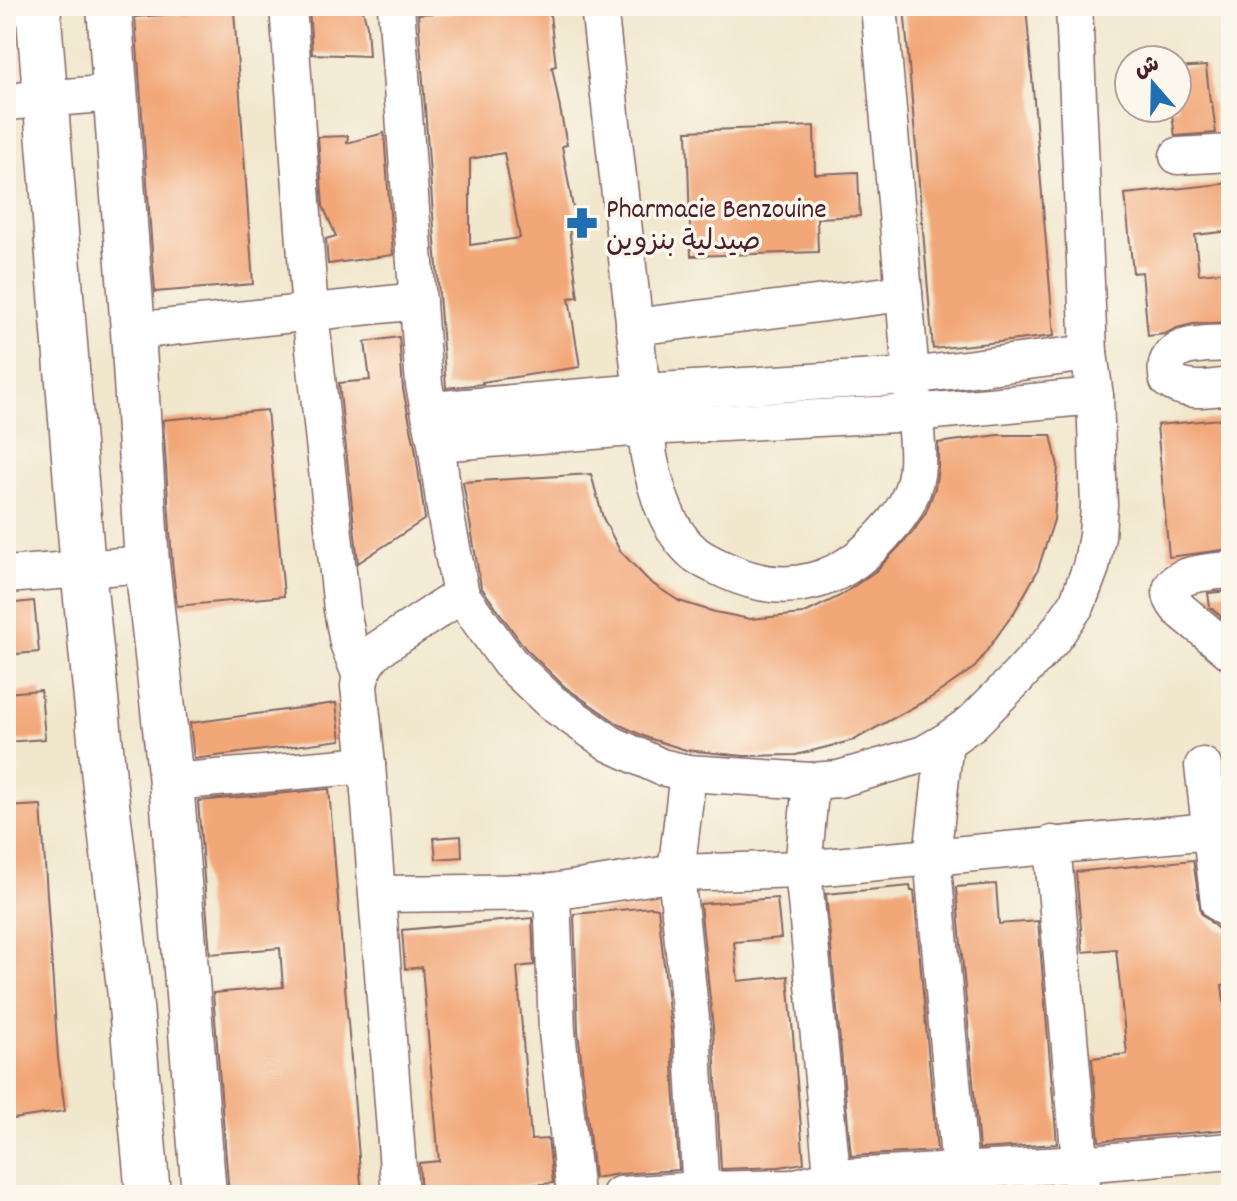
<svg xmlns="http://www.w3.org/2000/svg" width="1237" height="1201" font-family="Dekko,'Playpen Sans Arabic',sans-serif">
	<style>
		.building { fill: #f2a778; fill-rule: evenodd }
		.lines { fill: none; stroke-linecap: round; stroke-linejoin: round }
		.minor-casing { stroke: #846564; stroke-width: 39 }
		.major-casing { stroke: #846564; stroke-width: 47 }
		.minor { stroke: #fff; stroke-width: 36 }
		.major { stroke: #fff; stroke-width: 44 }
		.labels { text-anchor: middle; stroke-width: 7; stroke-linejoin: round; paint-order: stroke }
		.poi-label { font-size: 28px; fill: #4a1f2b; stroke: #fbf7ec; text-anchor: start }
	</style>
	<rect width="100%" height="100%" fill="#fbf7ec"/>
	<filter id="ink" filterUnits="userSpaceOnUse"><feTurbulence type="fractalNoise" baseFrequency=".0125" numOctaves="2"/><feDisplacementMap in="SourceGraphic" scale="16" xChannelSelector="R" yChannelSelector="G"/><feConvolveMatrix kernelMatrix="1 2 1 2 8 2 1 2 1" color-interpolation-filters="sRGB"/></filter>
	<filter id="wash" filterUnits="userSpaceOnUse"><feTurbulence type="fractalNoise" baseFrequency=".006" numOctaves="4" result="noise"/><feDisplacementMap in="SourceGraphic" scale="32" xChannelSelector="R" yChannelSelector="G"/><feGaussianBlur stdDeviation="1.8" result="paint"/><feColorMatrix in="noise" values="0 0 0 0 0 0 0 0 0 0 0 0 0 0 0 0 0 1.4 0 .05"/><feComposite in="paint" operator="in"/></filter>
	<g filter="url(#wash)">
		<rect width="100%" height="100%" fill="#f1e7cd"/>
		<g id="blocks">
			<g class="building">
				<polygon points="309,6 362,6 367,26 369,56 312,54"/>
				<path d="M517,6H549L556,66L552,67L567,145L562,146L575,219L568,220L578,297L569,298L580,367L482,382L483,384L446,388L418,14L472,11ZM504,153L520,238L470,245V159Z"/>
				<polygon points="904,6 1026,6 1054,336 933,349"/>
				<polygon points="234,10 253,284 155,292 135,17"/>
				<polygon points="1206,66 1210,102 1212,102 1216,133 1175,136 1171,108 1177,108 1177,68"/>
				<polygon points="814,126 815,174 858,172 860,216 817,218 818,252 691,256 687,131"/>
				<polygon points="384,133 393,255 328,264 326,239 336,236 323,206 318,137 348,136 347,143"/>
				<polygon points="1231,183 1231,231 1195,235 1199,274 1231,271 1231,322 1193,324 1177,328 1165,334 1148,336 1142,272 1133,273 1125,194"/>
				<polygon points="399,337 403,389 415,447 425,519 358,563 339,383 370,380 365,342"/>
				<polygon points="267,410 284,596 177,606 172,562 163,420"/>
				<polygon points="1231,418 1231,549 1169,557 1157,425"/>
				<polygon points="998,435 1051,435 1058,466 1054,520 1037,572 1015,611 975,667 932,697 854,740 796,755 744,756 686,750 648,738 620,725 565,687 525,648 481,587 463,482 591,474 603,518 620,551 650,582 679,601 715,612 750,619 803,614 840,596 877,570 913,532 926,512 935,488 938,468 938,443"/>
				<polygon points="1231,591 1231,625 1210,607 1208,593"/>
				<polygon points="34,601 39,652 6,655 6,604"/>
				<polygon points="41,690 45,739 6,742 6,693"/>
				<polygon points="336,703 341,740 194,759 190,723"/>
				<polygon points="329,789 362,1195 229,1195 213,993 283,987 280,948 210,954 198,801"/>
				<polygon points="41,805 58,1058 65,1111 6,1120 6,807"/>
				<polygon points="461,836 462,857 436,859 434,838"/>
				<polygon points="1193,860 1201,913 1218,929 1231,933 1231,984 1222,985 1231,1060 1231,1129 1099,1141 1092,1058 1127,1054 1116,949 1083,952 1076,872"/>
				<polygon points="996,884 999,924 1038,921 1057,1144 979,1149 956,887"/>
				<polygon points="910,886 911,891 914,891 937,1151 851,1156 826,894"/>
				<polygon points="777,898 781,938 734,942 738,981 788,976 804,1163 779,1167 721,1169 713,1027 700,904"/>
				<polygon points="652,907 658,908 671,1031 679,1170 619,1174 594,1178 578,1030 574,914"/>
				<polygon points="532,918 534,965 517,967 531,1140 548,1139 553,1183 421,1194 419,1163 439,1161 422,967 405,969 402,930"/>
			</g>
		</g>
	</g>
	<g filter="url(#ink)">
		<use href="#blocks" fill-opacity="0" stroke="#846564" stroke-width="2"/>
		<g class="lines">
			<defs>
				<g id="minor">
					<polyline points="288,6 310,312 342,609 348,643 360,674"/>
					<polyline points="396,6 424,385 436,443 447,522 461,595 509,662 552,703 611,744 661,767 688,773 811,781 839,779 924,754 945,742 972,723 1014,681 1052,640 1077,604 1091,567 1097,536 1099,505 1095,396 1089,353 1074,6"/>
					<path d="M599,6L649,456C656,491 667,530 695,554C704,561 716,566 727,571C786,598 838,584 881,537C892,525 903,513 909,498C919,477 918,455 916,432L879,6"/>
					<polyline points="6,102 115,93"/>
					<polyline points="1178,156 1231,153"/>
					<polyline points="634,327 904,293"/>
					<polyline points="133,331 418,301"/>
					<path d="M1231,343C1204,345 1158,340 1168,380C1188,394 1208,388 1231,386"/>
					<polyline points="430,410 642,392 911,376 1089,353"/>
					<polyline points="436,443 646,427 914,413 1095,396"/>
					<path d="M1231,570C1211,572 1149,573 1179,609L1231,652"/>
					<polyline points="6,575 147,564"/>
					<polyline points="945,742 932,856 962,1193"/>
					<polyline points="1203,766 1219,903 1231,912"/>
					<polyline points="688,773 676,873 692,1029 701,1195"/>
					<polyline points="811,781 803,869 834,1195"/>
					<polyline points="171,782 367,765"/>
					<polyline points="1052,844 1083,1195"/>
					<polyline points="552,892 557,1032 575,1195"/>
					<polyline points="378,894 552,892 676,873 803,869 1210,831"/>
					<path d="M400,1195L367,765L359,686C361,670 366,661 377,650L461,595"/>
					<polyline points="620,1195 700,1190 792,1188 832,1178 1080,1164 1231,1151"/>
				</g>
				<g id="major">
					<polyline points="38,6 83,569 104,778 130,996 148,1195"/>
					<polyline points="109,6 133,331 147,564 171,782 204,1195"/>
				</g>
			</defs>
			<use href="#minor" class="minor-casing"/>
			<use href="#major" class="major-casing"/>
			<use href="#minor" class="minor"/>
			<use href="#major" class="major"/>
		</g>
	</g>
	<defs>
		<symbol id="pharmacy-bare" viewBox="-9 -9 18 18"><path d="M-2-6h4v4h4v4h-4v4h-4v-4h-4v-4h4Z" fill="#1f6fb2" stroke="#fbf7ec" stroke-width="2.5" paint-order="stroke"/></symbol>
	</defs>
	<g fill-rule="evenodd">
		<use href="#pharmacy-bare" x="560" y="201" width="44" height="44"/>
	</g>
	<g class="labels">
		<g class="poi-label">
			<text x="606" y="217">Pharmacie Benzouine<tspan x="606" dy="32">صيدلية بنزوين</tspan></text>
		</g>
	</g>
	<rect width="1237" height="1201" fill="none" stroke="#fbf7ec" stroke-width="32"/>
	<g transform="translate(1153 84) rotate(340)"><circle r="38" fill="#fbf7ec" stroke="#b4a19f" stroke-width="2"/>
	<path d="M0-6L14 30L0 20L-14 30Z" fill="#1f6fb2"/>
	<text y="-12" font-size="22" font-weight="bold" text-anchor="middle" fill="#4a1f2b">ش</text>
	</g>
</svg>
